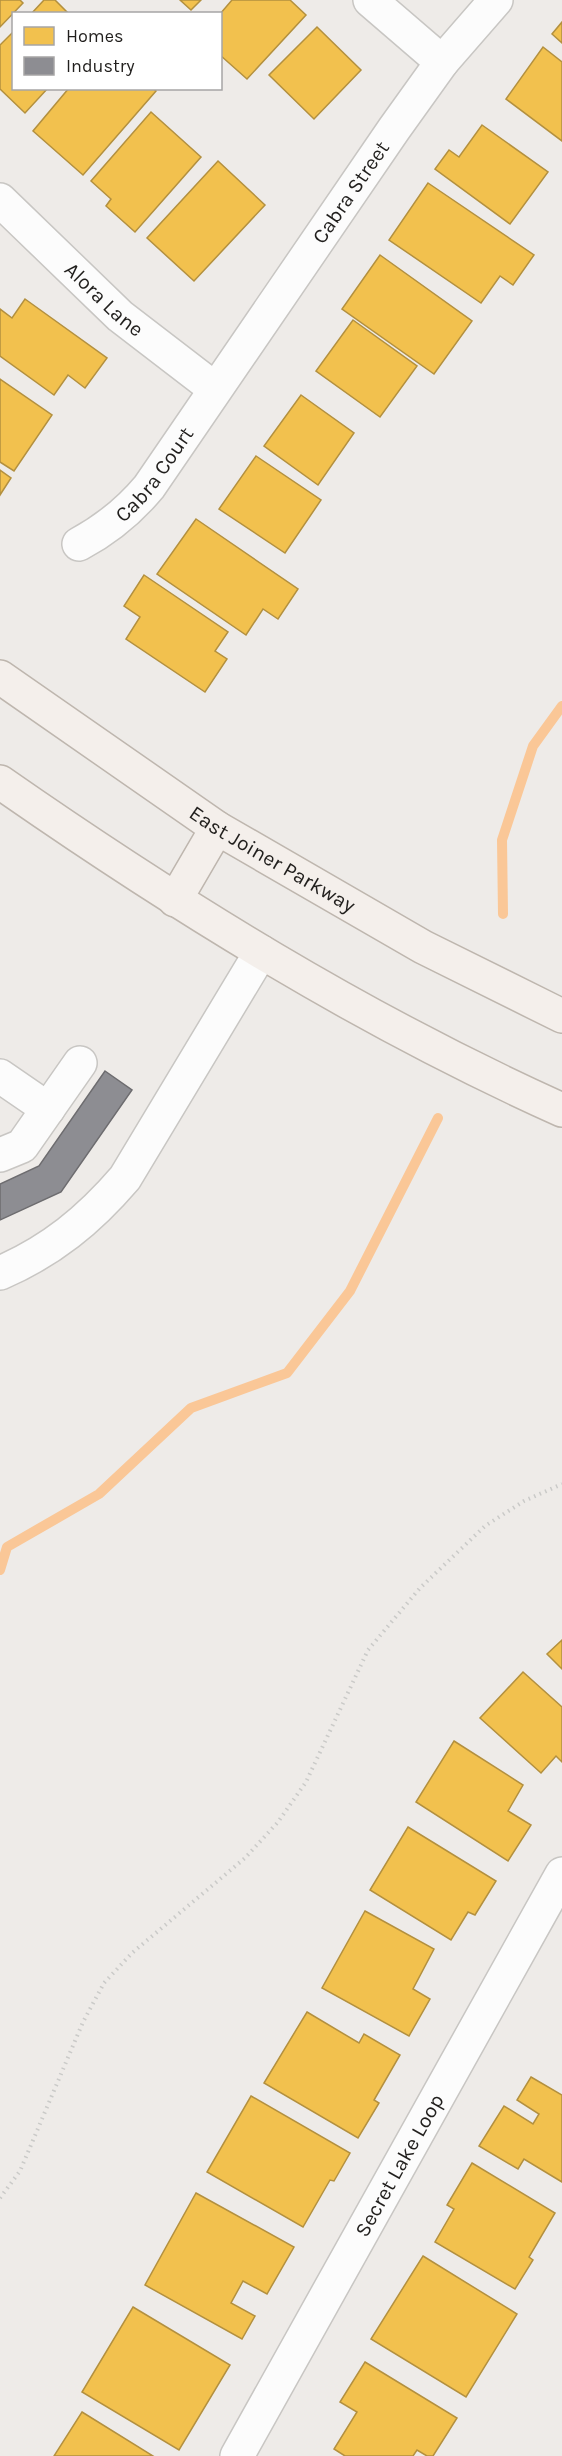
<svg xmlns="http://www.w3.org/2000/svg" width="562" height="2456" font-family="Karla,sans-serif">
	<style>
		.homes { fill: #f2c14e; stroke: #b3903f; stroke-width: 1.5 }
		.industry { fill: #8d8d92; stroke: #6d6c6f; stroke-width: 1.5 }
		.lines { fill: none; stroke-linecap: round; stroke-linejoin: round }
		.stream { stroke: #fac797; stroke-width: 10 }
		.minor-casing { stroke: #c8c6c3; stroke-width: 36 }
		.major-casing { stroke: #beb6ae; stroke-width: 36 }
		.path { stroke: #cacac8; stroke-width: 4; stroke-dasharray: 1.5 4.5; stroke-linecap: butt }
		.minor { stroke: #fcfcfc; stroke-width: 33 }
		.major { stroke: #f4efeb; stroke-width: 33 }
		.labels { text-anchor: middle; stroke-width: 6; stroke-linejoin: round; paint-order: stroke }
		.street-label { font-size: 21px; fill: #211f1d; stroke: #fff }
	</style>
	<rect width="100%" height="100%" fill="#eeebe8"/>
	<g class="homes">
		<polygon points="0,0 20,0 23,3 0,27"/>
		<polygon points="44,0 55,0 69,14 31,14"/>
		<polygon points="180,0 201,0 191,10"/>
		<polygon points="232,0 290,0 306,15 247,79 220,55 220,14"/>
		<polygon points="562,22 562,43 552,34"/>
		<polygon points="317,27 361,70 314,119 269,75"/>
		<polygon points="14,31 14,88 48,88 25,113 0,89 0,45"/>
		<polygon points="543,47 562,62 562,141 506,99"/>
		<polygon points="69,88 153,88 156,91 83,175 33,131"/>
		<polygon points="151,112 201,157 135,232 106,206 111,199 91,181"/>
		<polygon points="482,125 548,172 510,224 435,169 449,150 459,157"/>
		<polygon points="218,161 265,205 194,281 147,238"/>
		<polygon points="428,183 534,255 513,285 500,276 481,303 389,240"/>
		<polygon points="380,255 472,321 434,374 342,309"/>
		<polygon points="25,299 107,358 85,388 68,375 54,395 0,356 0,309 12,318"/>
		<polygon points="353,320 417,366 380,417 316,371"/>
		<polygon points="0,379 52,415 14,471 0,462"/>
		<polygon points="301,395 354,433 318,485 264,446"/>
		<polygon points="256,456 321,500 285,553 219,509"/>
		<polygon points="0,470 11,478 0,495"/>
		<polygon points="196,519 298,589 278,619 263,609 246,635 157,574"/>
		<polygon points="144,575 228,632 215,651 227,659 205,692 126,639 140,617 124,606"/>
		<polygon points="562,1640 562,1669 547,1654"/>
		<polygon points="523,1672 562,1707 562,1762 556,1756 541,1773 480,1718"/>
		<polygon points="454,1741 523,1785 508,1811 531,1825 508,1861 416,1802"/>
		<polygon points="408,1827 496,1881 475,1915 468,1912 451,1940 370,1890"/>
		<polygon points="365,1911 434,1949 413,1989 430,1999 409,2036 322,1988"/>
		<polygon points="307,2012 359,2043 364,2034 400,2055 374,2100 379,2103 358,2138 264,2083"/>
		<polygon points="531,2077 562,2095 562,2182 524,2159 518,2169 479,2146 504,2106 533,2124 539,2114 517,2100"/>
		<polygon points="251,2096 350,2153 334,2181 330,2180 303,2227 207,2172"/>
		<polygon points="472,2163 555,2213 529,2257 533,2260 515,2289 435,2242 454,2209 447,2205"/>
		<polygon points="196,2193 294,2247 267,2294 243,2281 231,2303 255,2316 242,2339 145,2285"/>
		<polygon points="423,2256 517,2314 466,2397 371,2339"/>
		<polygon points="133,2307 230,2365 179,2450 82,2392"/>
		<polygon points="365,2362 457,2418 433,2456 427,2456 417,2450 413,2456 345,2456 334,2449 357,2412 340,2402"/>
		<polygon points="82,2412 153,2456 54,2456"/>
	</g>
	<polygon class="industry" points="105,1071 132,1090 61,1192 0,1220 0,1184 39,1166"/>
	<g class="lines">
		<g class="stream">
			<polyline points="503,914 502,840 533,746 562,706"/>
			<polyline points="0,1570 7,1547 99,1494 191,1408 287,1373 350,1291 438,1118"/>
		</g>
		<defs>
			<g id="minor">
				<polyline points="370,0 442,62"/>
				<path id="s1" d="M0,200L120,316L215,389"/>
				<path id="s2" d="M79,544C107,529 128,512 149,487L394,129L442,62L496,0"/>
				<polyline points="0,1076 48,1109"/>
				<polyline points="0,1155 22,1146 80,1063"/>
				<path d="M0,1273C51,1251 89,1220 125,1178L261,952"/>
				<path id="s3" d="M237,2456L562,1874"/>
			</g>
			<g id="major">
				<path id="s4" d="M0,677L217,828L423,947L562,1016"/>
				<path d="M0,782C178,906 364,1021 562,1110"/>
				<polyline points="175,900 217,828"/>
			</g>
		</defs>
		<use href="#minor" class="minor-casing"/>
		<use href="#major" class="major-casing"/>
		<polyline class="path" points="0,2198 20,2171 83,2022 104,1983 132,1953 245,1858 278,1822 306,1782 368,1650 420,1588 485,1526 524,1501 562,1484"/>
		<use href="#minor" class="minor"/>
		<use href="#major" class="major"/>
	</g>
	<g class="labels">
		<g class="street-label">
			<text dy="7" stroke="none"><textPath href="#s2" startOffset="448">Cabra Street</textPath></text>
			<text dy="7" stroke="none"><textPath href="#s1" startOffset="144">Alora Lane</textPath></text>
			<text dy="7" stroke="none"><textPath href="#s2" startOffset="104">Cabra Court</textPath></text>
			<text dy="7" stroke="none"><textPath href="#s4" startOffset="328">East Joiner Parkway</textPath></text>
			<text dy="7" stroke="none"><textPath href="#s3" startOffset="333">Secret Lake Loop</textPath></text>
		</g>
	</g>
	<rect x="12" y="12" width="210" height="78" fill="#ffffff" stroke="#a6a5a5" stroke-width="1.5"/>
	<rect x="24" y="27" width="30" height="18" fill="#f2c14e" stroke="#a6a5a5" stroke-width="1.5"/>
	<text x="66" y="42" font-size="18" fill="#211f1d">Homes</text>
	<rect x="24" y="57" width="30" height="18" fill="#8d8d92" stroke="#a6a5a5" stroke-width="1.5"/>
	<text x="66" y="72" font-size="18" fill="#211f1d">Industry</text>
</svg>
